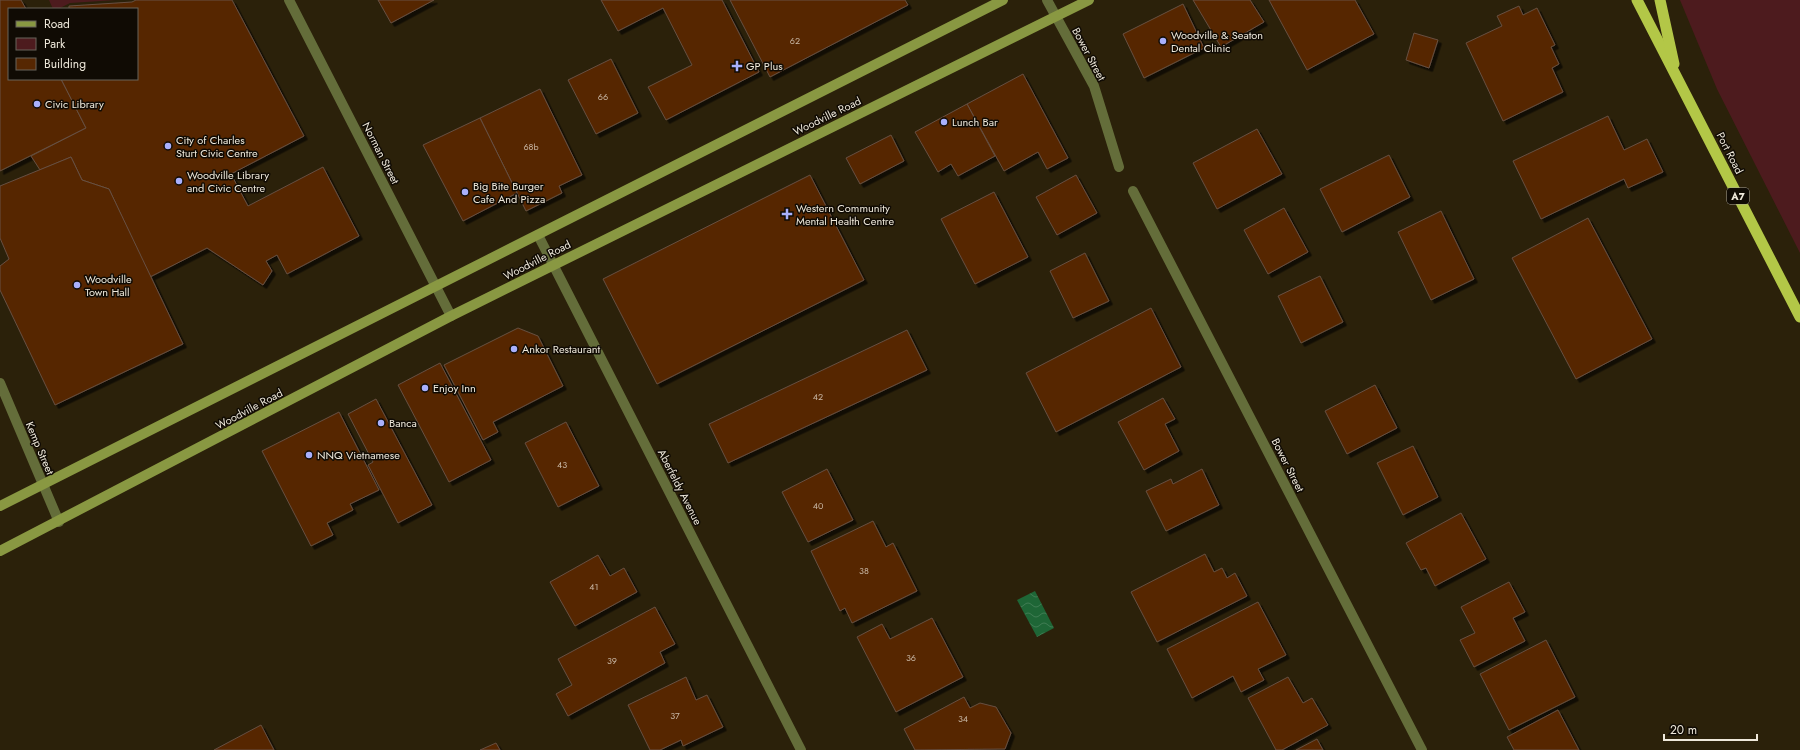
<svg xmlns="http://www.w3.org/2000/svg" width="1800" height="750" font-family="Jost,sans-serif">
	<style>
		.green { fill: #4d1b1e }
		.water { fill: url(#water-waves) }
		.building { fill: #562702; stroke: #674f41; filter: url(#shadow) }
		.lines { fill: none; stroke-linecap: round; stroke-linejoin: round }
		.minor { stroke: #646d3a; stroke-width: 10 }
		.secondary { stroke: #899842; stroke-width: 10 }
		.trunk { stroke: #b3c747; stroke-width: 11 }
		.poi-dot { fill: #a9b0fc; stroke: #100b04; stroke-width: 1.5 }
		.labels { text-anchor: middle; stroke-width: 3; stroke-linejoin: round; paint-order: stroke }
		.number-label { font-size: 9px; fill: #c9b8a5 }
		.shield { fill: #100b04; stroke: #aca69a; stroke-width: 1 }
		.shield-label { font-size: 10px; font-weight: bold; fill: #efe9db }
		.poi-label { font-size: 11px; fill: #efe9db; stroke: #100b04; text-anchor: start }
		.street-label { font-size: 11px; fill: #efe9db; stroke: #100b04 }
	</style>
	<defs>
		<pattern id="water-waves" width="16" height="10" patternUnits="userSpaceOnUse"><rect width="16" height="10" fill="#1e6636"/><path d="M0 5q4-4 8 0t8 0" fill="none" stroke="#3f7c52"/></pattern>
		<filter id="shadow"><feDropShadow dx="3.5" dy="3.5" stdDeviation="0" flood-color="#0009"/></filter>
	</defs>
	<rect width="100%" height="100%" fill="#2b210a"/>
	<g class="green">
		<polygon points="49,0 116,0 70,3 58,9 53,9"/>
		<polygon points="1680,0 1800,0 1800,253 1717,89"/>
	</g>
	<polygon class="water" points="1035,591 1054,628 1037,637 1017,600"/>
	<g class="building">
		<polygon points="0,0 21,0 26,9 9,9 9,79 61,79 86,128 0,171"/>
		<polygon points="136,0 232,0 304,136 231,174 248,206 323,167 359,236 287,274 277,255 266,261 272,271 263,285 207,248 150,277 109,189 82,180 71,157 40,170 31,156 86,128 61,79 137,79 137,9 69,9 69,6 132,2"/>
		<polygon points="378,0 434,0 391,23"/>
		<polygon points="601,0 722,0 759,72 666,120 648,87 692,65 663,8 618,31"/>
		<polygon points="730,0 905,0 908,5 770,77"/>
		<polygon points="1193,0 1250,0 1264,22 1221,47"/>
		<polygon points="1269,0 1355,0 1374,34 1307,70"/>
		<polygon points="1183,4 1204,48 1144,78 1123,34"/>
		<polygon points="1519,6 1523,15 1537,8 1555,45 1551,47 1559,64 1552,68 1563,92 1503,121 1466,43 1502,26 1497,16"/>
		<polygon points="1414,33 1438,40 1429,68 1406,60"/>
		<polygon points="611,59 638,113 596,134 568,80"/>
		<polygon points="1023,74 1068,158 1047,169 1038,152 1004,171 967,104"/>
		<polygon points="540,89 582,175 559,186 562,193 526,211 480,118"/>
		<polygon points="967,104 995,156 958,176 951,164 938,172 915,132"/>
		<polygon points="1608,116 1624,150 1647,139 1663,172 1628,188 1624,179 1541,219 1513,161"/>
		<polygon points="480,118 517,193 463,221 423,145"/>
		<polygon points="1257,129 1282,174 1217,209 1193,163"/>
		<polygon points="891,135 904,161 860,184 846,158"/>
		<polygon points="1389,155 1410,197 1342,232 1320,189"/>
		<polygon points="71,157 82,180 109,189 183,344 55,405 0,290 0,266 9,259 0,238 0,186"/>
		<polygon points="810,175 864,280 657,384 603,279"/>
		<polygon points="1076,175 1097,213 1057,235 1036,197"/>
		<polygon points="994,192 1028,257 975,284 941,219"/>
		<polygon points="1284,208 1308,252 1268,274 1244,230"/>
		<polygon points="1441,211 1474,279 1431,300 1398,232"/>
		<polygon points="1588,218 1652,339 1576,379 1512,258"/>
		<polygon points="1085,253 1109,301 1073,318 1050,271"/>
		<polygon points="1320,276 1343,322 1301,343 1278,296"/>
		<polygon points="1151,308 1181,367 1056,432 1026,373"/>
		<polygon points="518,328 538,336 563,386 493,422 498,432 483,440 444,365"/>
		<polygon points="907,330 927,370 728,463 709,424"/>
		<polygon points="440,363 491,460 449,482 398,385"/>
		<polygon points="1375,385 1397,428 1347,454 1325,411"/>
		<polygon points="1163,398 1175,419 1165,424 1179,451 1144,470 1118,422"/>
		<polygon points="376,399 432,505 398,523 368,465 373,462 348,414"/>
		<polygon points="339,412 379,490 350,504 353,510 327,523 333,535 311,546 262,451"/>
		<polygon points="566,422 599,486 558,507 525,443"/>
		<polygon points="1413,446 1438,497 1403,515 1377,463"/>
		<polygon points="827,469 853,520 808,542 782,492"/>
		<polygon points="1202,469 1219,505 1166,531 1146,491 1171,479 1173,484"/>
		<polygon points="1461,513 1486,559 1435,586 1426,568 1421,570 1406,543"/>
		<polygon points="873,521 886,547 893,543 917,591 852,623 845,608 840,611 811,551"/>
		<polygon points="1205,554 1214,572 1222,568 1227,578 1235,573 1247,596 1157,642 1131,592"/>
		<polygon points="598,555 610,576 624,568 637,592 575,626 550,582"/>
		<polygon points="1509,582 1525,612 1513,618 1525,641 1474,667 1460,640 1475,633 1461,607"/>
		<polygon points="1258,602 1286,655 1258,669 1264,680 1241,692 1233,676 1192,698 1167,649"/>
		<polygon points="655,607 675,644 660,652 665,663 568,716 556,694 572,685 558,659"/>
		<polygon points="932,618 963,677 896,712 857,637 882,624 890,639"/>
		<polygon points="1546,640 1575,697 1509,730 1480,674"/>
		<polygon points="686,677 696,700 707,695 723,727 683,746 681,740 660,750 650,750 628,705"/>
		<polygon points="1288,677 1303,703 1312,698 1328,725 1282,750 1276,750 1248,698"/>
		<polygon points="964,697 970,708 980,703 996,707 1011,733 1005,749 915,750 904,729"/>
		<polygon points="1558,710 1579,750 1514,750 1507,737"/>
		<polygon points="261,725 274,750 214,750"/>
		<polygon points="1317,739 1323,750 1296,750"/>
		<polygon points="496,743 500,750 480,750"/>
	</g>
	<g class="lines">
		<g class="minor">
			<polyline points="289,0 451,316"/>
			<polyline points="1047,0 1094,86 1119,167"/>
			<polyline points="1133,191 1422,750"/>
			<polyline points="538,235 801,750"/>
			<polyline points="0,383 59,522"/>
		</g>
		<g class="secondary">
			<polyline points="0,506 1003,0"/>
			<polyline points="0,551 451,316 1089,0"/>
		</g>
		<g class="trunk">
			<polyline points="1637,0 1800,317"/>
			<polyline points="1660,0 1674,64"/>
		</g>
	</g>
	<g class="poi-dot">
		<circle cx="1163" cy="41" r="4"/>
		<path d="M735 60h4v4h4v4h-4v4h-4v-4h-4v-4h4z"/>
		<circle cx="37" cy="104" r="4"/>
		<circle cx="944" cy="122" r="4"/>
		<circle cx="168" cy="146" r="4"/>
		<circle cx="179" cy="181" r="4"/>
		<circle cx="465" cy="192" r="4"/>
		<path d="M785 208h4v4h4v4h-4v4h-4v-4h-4v-4h4z"/>
		<circle cx="77" cy="285" r="4"/>
		<circle cx="514" cy="349" r="4"/>
		<circle cx="425" cy="388" r="4"/>
		<circle cx="381" cy="423" r="4"/>
		<circle cx="309" cy="455" r="4"/>
	</g>
	<g class="labels">
		<g class="number-label">
			<text x="795" y="44">62</text>
			<text x="603" y="100">66</text>
			<text x="531" y="150">68b</text>
			<text x="818" y="400">42</text>
			<text x="562" y="468">43</text>
			<text x="818" y="509">40</text>
			<text x="864" y="574">38</text>
			<text x="594" y="590">41</text>
			<text x="911" y="661">36</text>
			<text x="612" y="664">39</text>
			<text x="675" y="719">37</text>
			<text x="963" y="722">34</text>
		</g>
		<rect class="shield" x="1727" y="188" width="22" height="16" rx="3"/>
		<g class="shield-label">
			<text x="1738" y="200">A7</text>
		</g>
		<g class="poi-label">
			<text x="1171" y="39">Woodville &amp; Seaton<tspan x="1171" dy="13">Dental Clinic</tspan></text>
			<text x="746" y="70">GP Plus</text>
			<text x="45" y="108">Civic Library</text>
			<text x="952" y="126">Lunch Bar</text>
			<text x="176" y="144">City of Charles<tspan x="176" dy="13">Sturt Civic Centre</tspan></text>
			<text x="187" y="179">Woodville Library<tspan x="187" dy="13">and Civic Centre</tspan></text>
			<text x="473" y="190">Big Bite Burger<tspan x="473" dy="13">Cafe And Pizza</tspan></text>
			<text x="796" y="212">Western Community<tspan x="796" dy="13">Mental Health Centre</tspan></text>
			<text x="85" y="283">Woodville<tspan x="85" dy="13">Town Hall</tspan></text>
			<text x="522" y="353">Ankor Restaurant</text>
			<text x="433" y="392">Enjoy Inn</text>
			<text x="389" y="427">Banca</text>
			<text x="317" y="459">NNQ Vietnamese</text>
		</g>
		<g class="street-label">
			<text transform="translate(1089 54) rotate(62)" y="4">Bower Street</text>
			<text transform="translate(827 116) rotate(-26)" y="4">Woodville Road</text>
			<text transform="translate(381 153) rotate(63)" y="4">Norman Street</text>
			<text transform="translate(1730 153) rotate(63)" y="4">Port Road</text>
			<text transform="translate(537 260) rotate(-27)" y="4">Woodville Road</text>
			<text transform="translate(249 409) rotate(-28)" y="4">Woodville Road</text>
			<text transform="translate(40 448) rotate(67)" y="4">Kemp Street</text>
			<text transform="translate(1288 465) rotate(63)" y="4">Bower Street</text>
			<text transform="translate(680 487) rotate(63)" y="4">Aberfeldy Avenue</text>
		</g>
	</g>
	<rect x="8" y="8" width="130" height="72" fill="#100b04" stroke="#69645a"/>
	<rect x="16" y="21" width="20" height="6" fill="#899842" stroke="#69645a"/>
	<text x="44" y="28" font-size="12" fill="#efe9db">Road</text>
	<rect x="16" y="38" width="20" height="12" fill="#4d1b1e" stroke="#69645a"/>
	<text x="44" y="48" font-size="12" fill="#efe9db">Park</text>
	<rect x="16" y="58" width="20" height="12" fill="#562702" stroke="#69645a"/>
	<text x="44" y="68" font-size="12" fill="#efe9db">Building</text>
	<path d="M1664 734v6h93v-6" fill="none" stroke="#efe9db" stroke-width="2"/>
	<text x="1670" y="734" font-size="12" fill="#efe9db" stroke="#100b04" stroke-width="3" paint-order="stroke">20 m</text>
</svg>
